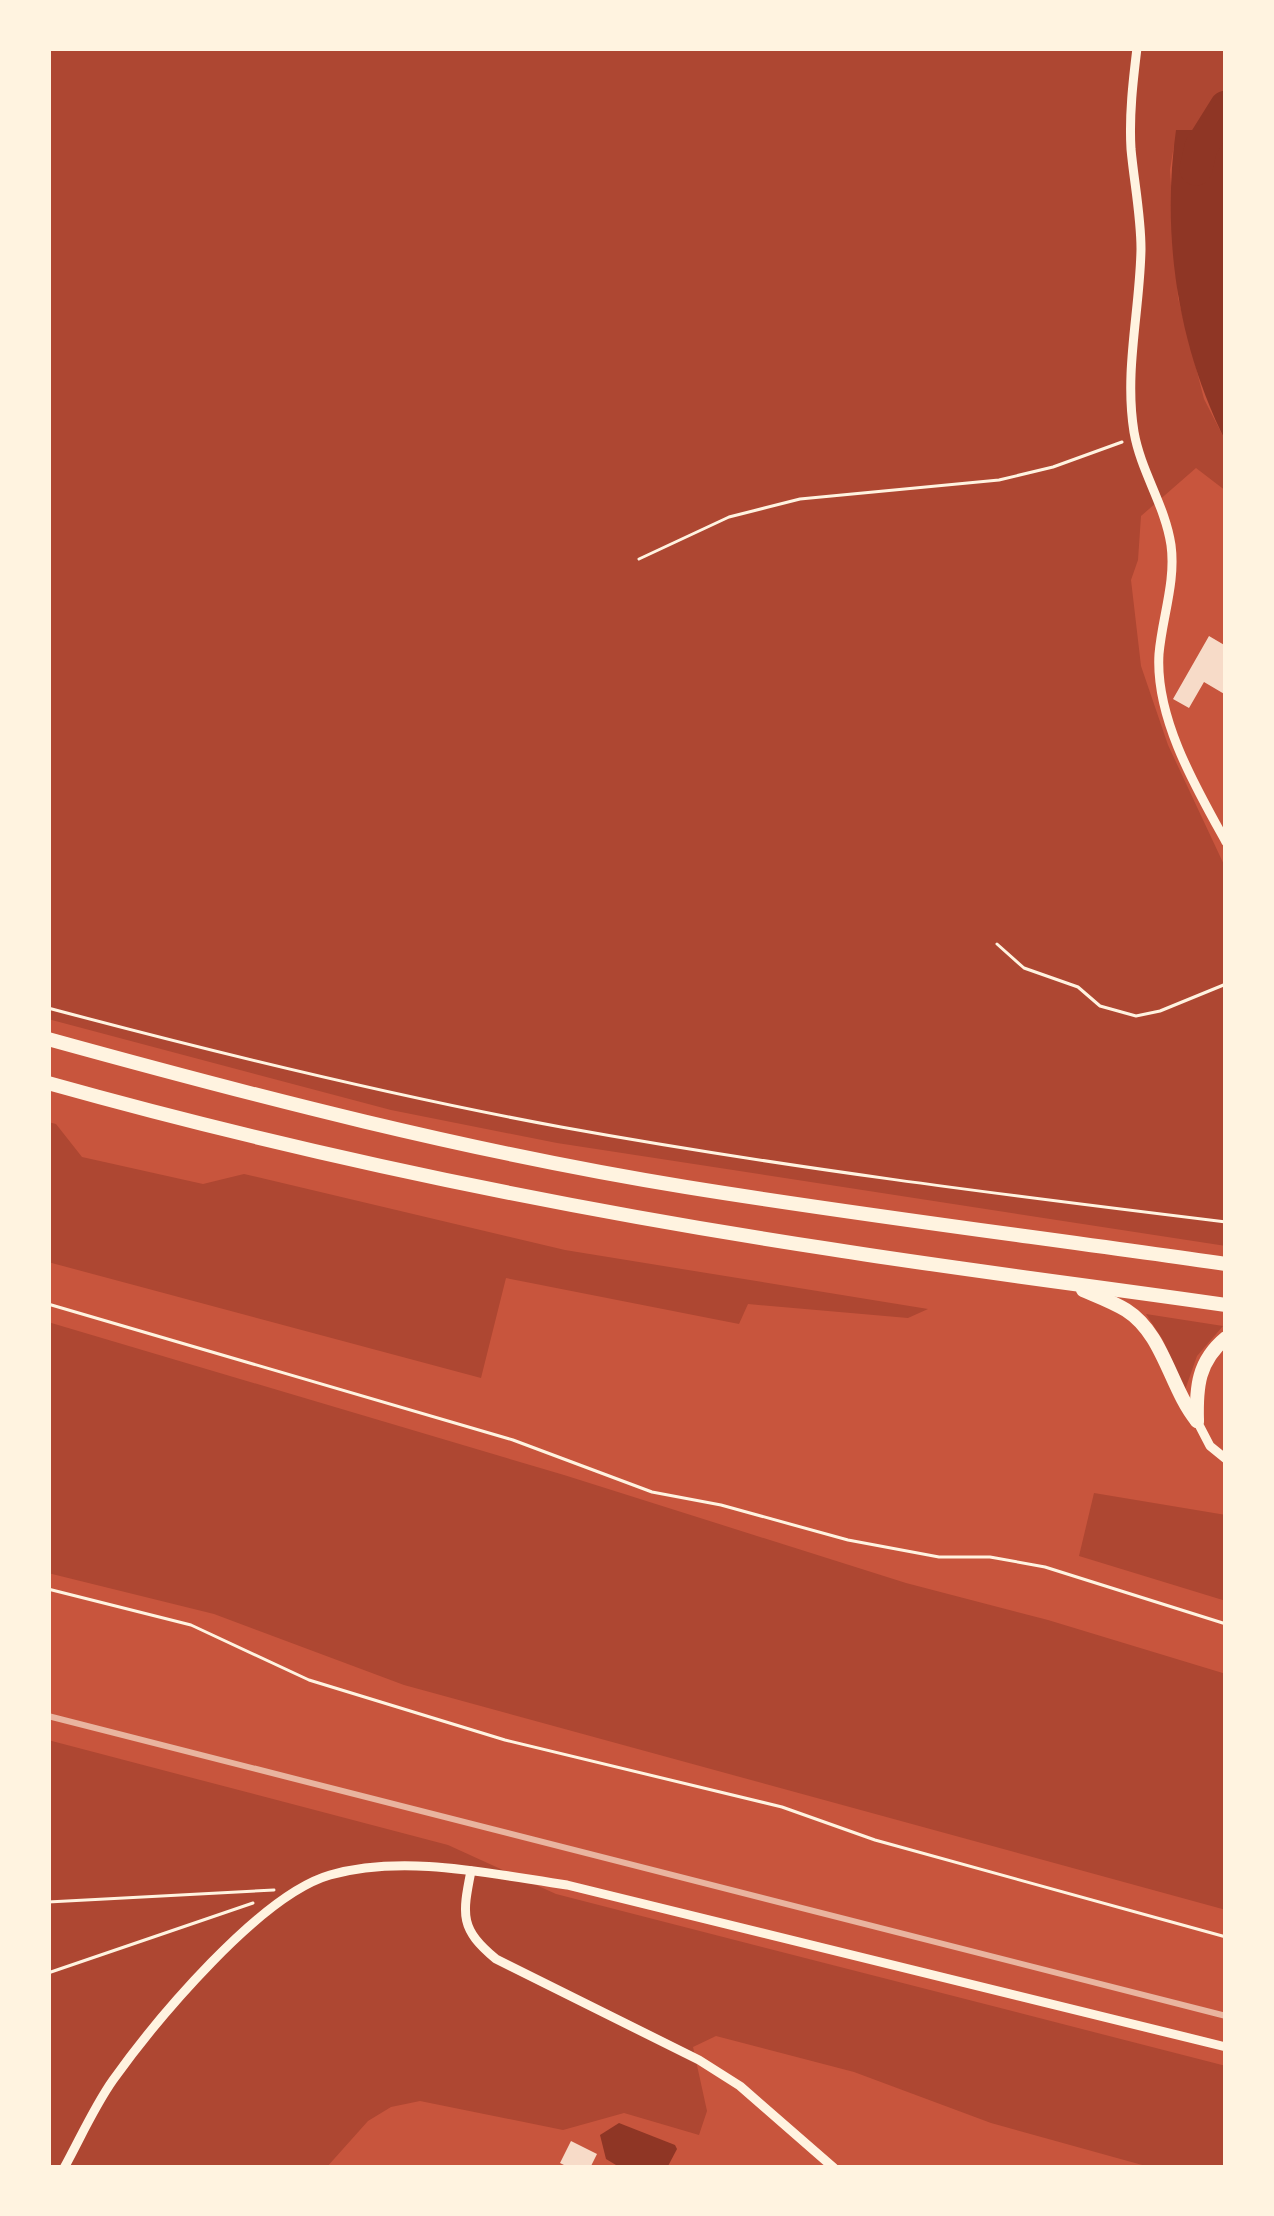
<svg xmlns="http://www.w3.org/2000/svg" width="1274" height="2216" font-family="'Sofia Sans Condensed',sans-serif">
	<style>
		.green { fill: #ae4732 }
		.water { fill: #8f3625 }
		.lines { fill: none; stroke-linecap: round; stroke-linejoin: round }
		.river { stroke: #8f3625; stroke-width: 33 }
		.building { fill: #f7dbc8 }
		.path { stroke: #fff3e0; stroke-width: 3 }
		.minor { stroke: #fff3e0; stroke-width: 9 }
		.trunk { stroke: #fff3e0; stroke-width: 14 }
		.rail { stroke: #e9b49f; stroke-width: 6 }
	</style>
	<rect width="100%" height="100%" fill="#c8553d"/>
	<g class="green">
		<polygon points="48,48 1226,48 1226,147 1174,145 1170,170 1178,298 1204,399 1226,442 1226,491 1196,468 1141,516 1138,560 1131,580 1141,666 1168,745 1226,869 1226,1246 557,1143 391,1110 48,1019"/>
		<polygon points="48,1122 56,1124 82,1157 203,1184 244,1174 565,1250 928,1309 908,1318 748,1304 739,1324 506,1278 481,1378 48,1262"/>
		<polygon points="1146,1314 1223,1326 1197,1356 1185,1390 1163,1340"/>
		<polygon points="48,1322 564,1475 906,1583 1048,1620 1226,1674 1226,1910 404,1685 214,1614 48,1573"/>
		<polygon points="1094,1493 1226,1515 1226,1601 1079,1556"/>
		<polygon points="48,1740 448,1845 556,1894 1226,2066 1226,2168 1153,2168 991,2123 854,2072 716,2036 693,2047 707,2111 699,2135 624,2113 563,2130 420,2101 391,2107 368,2121 326,2168 48,2168"/>
	</g>
	<g class="water">
		<path d="M1176,130H1226V442C1178,347 1161,236 1176,130Z"/>
		<polygon points="619,2123 675,2145 677,2149 667,2168 621,2168 606,2159 600,2135"/>
	</g>
	<g class="lines">
		<polyline class="river" points="1196,169 1201,147 1226,107"/>
	</g>
	<g class="building">
		<polygon points="1209,636 1226,646 1226,695 1204,682 1189,708 1173,699"/>
		<polygon points="571,2141 597,2154 590,2168 570,2168 560,2163"/>
	</g>
	<g class="lines">
		<g class="path">
			<polyline points="639,559 729,517 800,499 999,480 1053,467 1122,442"/>
			<polyline points="997,944 1024,968 1078,987 1100,1006 1136,1016 1160,1011 1226,984"/>
			<path d="M48,1008C217,1053 388,1095 561,1127C781,1167 1004,1195 1226,1222"/>
			<polyline points="48,1304 513,1440 652,1492 721,1505 848,1540 939,1557 990,1557 1045,1567 1226,1624"/>
			<polyline points="48,1589 191,1625 309,1680 505,1740 782,1807 875,1840 1226,1937"/>
			<polyline points="48,1902 274,1890"/>
			<polyline points="48,1973 253,1903"/>
		</g>
		<g class="minor">
			<path d="M1137,48C1133,81 1129,115 1131,149C1134,182 1141,216 1141,249C1140,310 1124,371 1134,432C1141,472 1165,505 1171,545C1176,582 1162,618 1159,654C1155,718 1196,788 1226,842"/>
			<polyline points="1197,1421 1210,1446 1226,1459"/>
			<path d="M471,1871C462,1916 460,1929 496,1959L699,2060L740,2086L834,2168"/>
			<path d="M64,2168C80,2139 94,2107 113,2080C156,2020 260,1895 330,1875C405,1854 491,1874 567,1885L1226,2047"/>
		</g>
		<g class="trunk">
			<path d="M48,1039C258,1097 470,1152 686,1187C865,1216 1046,1238 1226,1264"/>
			<path d="M48,1083C305,1155 567,1209 830,1249C962,1270 1094,1286 1226,1305"/>
			<path d="M1083,1290C1097,1296 1113,1302 1126,1310C1164,1334 1170,1388 1197,1421"/>
			<path d="M1197,1421C1196,1387 1198,1361 1226,1338"/>
		</g>
		<polyline class="rail" points="48,1716 1226,2016"/>
	</g>
	<rect width="1274" height="2216" fill="none" stroke="#fff3e0" stroke-width="102"/>
</svg>
